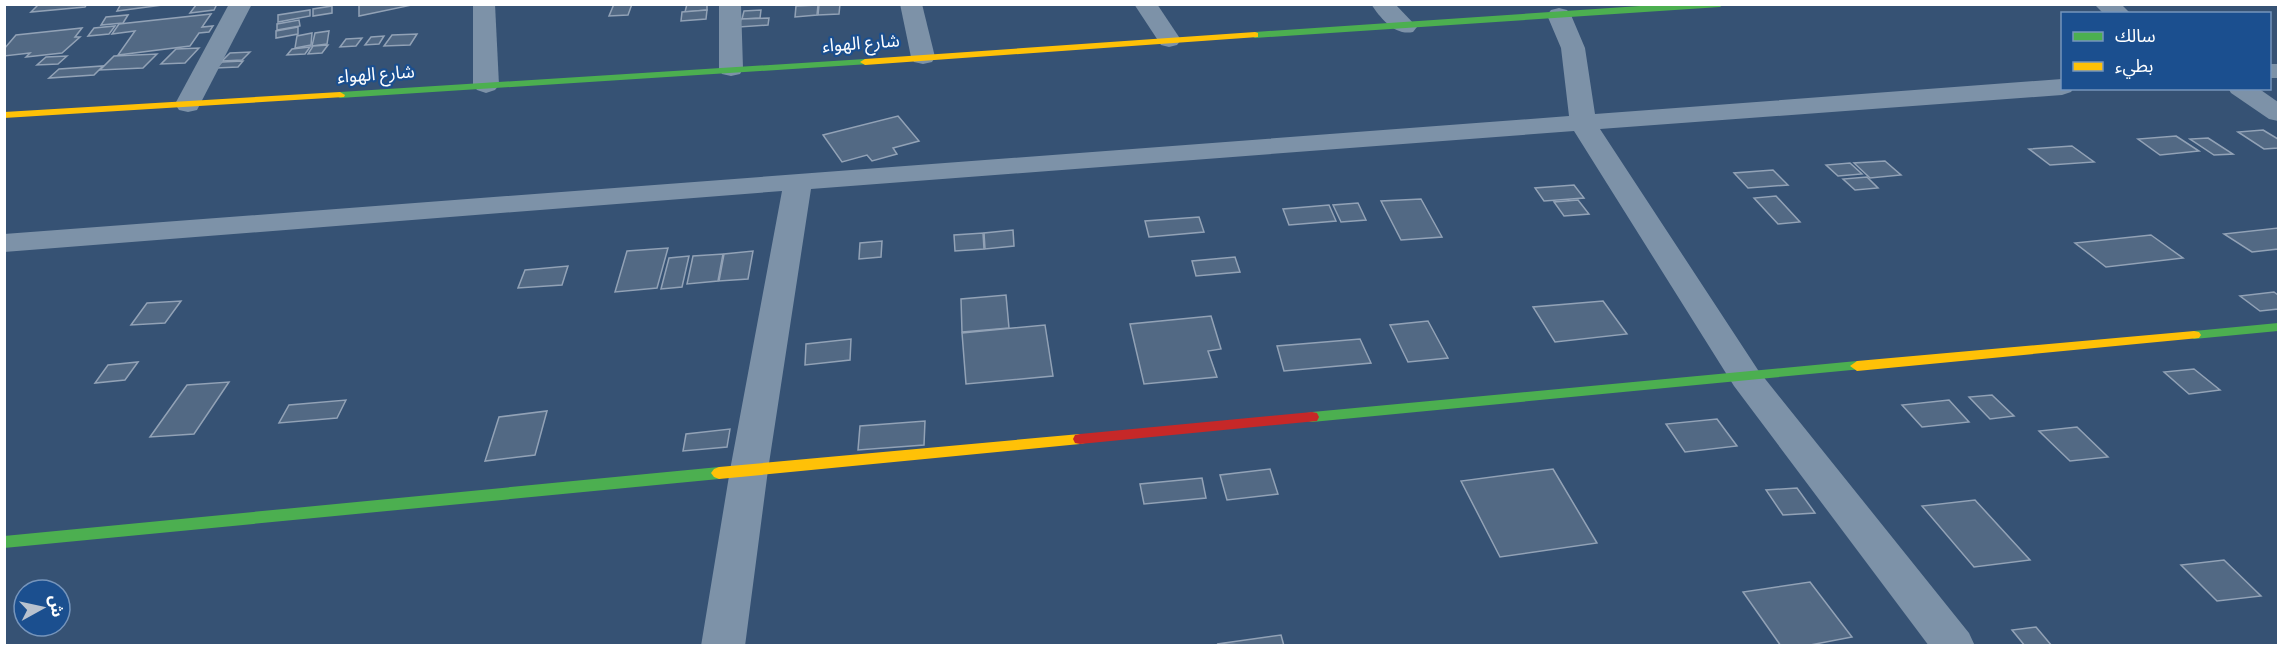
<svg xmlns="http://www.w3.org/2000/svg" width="2283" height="650" font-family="'Fira Sans Condensed','Noto Sans Arabic',sans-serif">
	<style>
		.building { fill: #526984; stroke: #92a2b6; stroke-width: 1.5 }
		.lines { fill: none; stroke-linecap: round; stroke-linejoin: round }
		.street { fill: #7d92a8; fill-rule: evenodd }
		.fast { fill: #4caf50; fill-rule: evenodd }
		.slow { fill: #ffc107; fill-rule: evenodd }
		.jam { fill: #c62828; fill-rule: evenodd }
		.labels { text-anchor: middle; stroke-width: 4.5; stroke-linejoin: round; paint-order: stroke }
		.far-street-label { font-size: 18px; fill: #fff; stroke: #1b4f8f }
	</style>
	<rect width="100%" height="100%" fill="#365274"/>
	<g class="building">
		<polygon points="39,4 87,4 85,7 31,12"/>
		<polygon points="121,4 170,4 117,11"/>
		<polygon points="217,4 214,10 190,13 196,5"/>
		<polygon points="359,4 412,4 412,5 359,16"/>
		<polygon points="614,4 632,4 628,15 609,16"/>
		<polygon points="687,4 707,4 707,10 685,12"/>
		<polygon points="840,4 839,14 818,15 819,5"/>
		<polygon points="818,5 817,15 795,17 796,6"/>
		<polygon points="332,6 332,13 313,16 313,9"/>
		<polygon points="310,10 310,16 278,22 278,15"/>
		<polygon points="707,10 706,19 681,21 682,12"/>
		<polygon points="761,10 760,18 742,19 744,11"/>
		<polygon points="211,14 202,27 213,26 209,32 199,33 190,46 118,55 135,31 112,34 119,24"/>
		<polygon points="128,15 123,23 101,25 106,17"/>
		<polygon points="769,18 768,25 739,27 741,19"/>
		<polygon points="299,20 300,26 277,30 277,24"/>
		<polygon points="115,26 109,34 88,36 94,28"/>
		<polygon points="298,27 298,34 276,38 276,31"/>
		<polygon points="82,28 75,37 80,37 62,53 26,57 30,53 4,56 4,49 16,35"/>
		<polygon points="329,31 327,44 312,46 315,33"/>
		<polygon points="312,33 311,45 295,48 297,36"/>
		<polygon points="417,34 410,45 384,46 392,35"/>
		<polygon points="384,36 379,44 365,45 371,37"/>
		<polygon points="362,38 356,46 340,47 346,39"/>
		<polygon points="328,45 322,53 308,54 313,46"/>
		<polygon points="310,47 305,54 287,55 292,49"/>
		<polygon points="199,48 185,63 161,64 176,49"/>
		<polygon points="250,52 242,60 222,61 230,53"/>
		<polygon points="157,54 143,68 100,70 114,56"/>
		<polygon points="67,56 58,64 37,65 46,57"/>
		<polygon points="243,61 238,67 216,68 222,62"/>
		<polygon points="103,66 94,75 49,78 59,69"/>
		<polygon points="898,116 919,141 893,148 897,154 872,161 867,155 842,162 823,135"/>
		<polygon points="2263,130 2278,139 2278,148 2264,149 2238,132"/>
		<polygon points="2176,136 2199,151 2160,155 2138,139"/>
		<polygon points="2208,138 2233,154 2214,155 2190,139"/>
		<polygon points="2072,146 2094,162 2050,165 2029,149"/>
		<polygon points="1885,161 1901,175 1870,178 1854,163"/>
		<polygon points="1850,163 1862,174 1838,176 1826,165"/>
		<polygon points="1773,170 1788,185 1748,188 1734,173"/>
		<polygon points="1867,177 1878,188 1855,190 1843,179"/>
		<polygon points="1574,185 1584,198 1544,201 1535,188"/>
		<polygon points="1776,196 1800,222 1778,224 1754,198"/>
		<polygon points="1421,199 1442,237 1401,240 1381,201"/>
		<polygon points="1578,200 1589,214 1564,216 1554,202"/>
		<polygon points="1358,203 1366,220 1341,222 1333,205"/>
		<polygon points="1329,205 1336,221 1289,225 1283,209"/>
		<polygon points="1199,217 1204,232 1149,237 1145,221"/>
		<polygon points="2278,228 2278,249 2252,252 2224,234"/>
		<polygon points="1013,230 1014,246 985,249 984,233"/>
		<polygon points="983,233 984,249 955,251 954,235"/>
		<polygon points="2151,235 2183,258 2106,267 2075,243"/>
		<polygon points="882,241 881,257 859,259 860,243"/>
		<polygon points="668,248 657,288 615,292 627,251"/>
		<polygon points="753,251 748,279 719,281 724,254"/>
		<polygon points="723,254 718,281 687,284 693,256"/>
		<polygon points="689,256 682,287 661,289 669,258"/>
		<polygon points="1235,257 1240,272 1196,276 1192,261"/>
		<polygon points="568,266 562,285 518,288 525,270"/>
		<polygon points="2274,292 2278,295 2278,309 2260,311 2240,296"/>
		<polygon points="1006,295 1009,328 962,332 961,299"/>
		<polygon points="181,301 165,323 131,325 147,303"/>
		<polygon points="1603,301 1627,334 1555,342 1533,307"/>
		<polygon points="1211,316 1221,349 1208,351 1217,377 1144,384 1130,324"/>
		<polygon points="1428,321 1448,358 1408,362 1390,325"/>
		<polygon points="1045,325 1053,376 966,384 962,333"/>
		<polygon points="851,339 850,360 805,365 806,344"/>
		<polygon points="1360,339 1371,363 1284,371 1277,346"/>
		<polygon points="138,362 125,380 95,383 108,365"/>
		<polygon points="2194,369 2220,390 2189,394 2164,372"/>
		<polygon points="229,382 194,434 150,437 187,385"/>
		<polygon points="1992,395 2014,416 1990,419 1969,397"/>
		<polygon points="346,400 337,418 279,423 289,405"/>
		<polygon points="1949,400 1969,422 1922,427 1902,405"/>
		<polygon points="547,411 535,455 485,461 499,417"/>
		<polygon points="1717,419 1737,446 1685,452 1666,424"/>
		<polygon points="925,421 924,445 858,450 860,426"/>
		<polygon points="2077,427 2108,457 2070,461 2039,431"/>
		<polygon points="730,429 727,447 683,451 686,434"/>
		<polygon points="1270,469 1278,494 1227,500 1220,475"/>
		<polygon points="1553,469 1597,543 1500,557 1461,481"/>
		<polygon points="1202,478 1206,498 1144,504 1140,484"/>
		<polygon points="1797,488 1815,513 1783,515 1766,490"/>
		<polygon points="1975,500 2030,560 1974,567 1922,506"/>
		<polygon points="2224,560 2261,596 2217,601 2181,565"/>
		<polygon points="1810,582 1852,637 1805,646 1781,646 1743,592"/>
		<polygon points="2036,627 2052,646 2025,646 2012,630"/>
		<polygon points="1281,635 1284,646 1217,644"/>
	</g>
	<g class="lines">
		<g class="street">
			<polygon points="229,4 252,4 197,110 188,112 179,110 175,104"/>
			<polygon points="473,4 495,4 499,85 495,90 486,93 477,90 473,85"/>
			<polygon points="719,4 741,4 743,69 740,74 731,76 722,74 719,69"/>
			<polygon points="900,4 922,4 935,57 932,62 923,64 914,62 911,57"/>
			<polygon points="1134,4 1157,4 1181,40 1177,45 1169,47 1161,45"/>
			<path d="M1371,4H1395L1417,27L1413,32C1395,36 1381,19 1371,4Z"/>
			<polygon points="2094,4 2121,4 2131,14 2104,14"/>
			<polygon points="1559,8 1567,10 1571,15 1585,48 1595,114 2062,79 2062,88 2074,88 2071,92 2062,95 1600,129 1758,370 1969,633 1975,646 1929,646 1734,386 1574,131 811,189 768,470 745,646 701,646 730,470 782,191 4,252 4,234 1569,116 1561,48 1547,15 1551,10"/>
			<rect x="2270" y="64" width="8" height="14"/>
			<polygon points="2228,88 2258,88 2278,102 2278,121 2269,119 2231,93"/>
		</g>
		<g class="fast">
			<polygon points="1670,4 1724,4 1720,7 1255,38 1250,35 1255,32"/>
			<polygon points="865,59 870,62 869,64 340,98 335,95 340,92"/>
			<polygon points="2278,323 2278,331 2194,339 2187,335 2194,331"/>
			<polygon points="1857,361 1862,363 1864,366 1862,369 1312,422 1307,421 1305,417 1307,413 1312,412"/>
			<polygon points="719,467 724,469 727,473 724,477 719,479 4,548 4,536"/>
		</g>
		<g class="slow">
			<polygon points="1255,32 1258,33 1258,37 865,65 860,62 865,59"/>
			<polygon points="340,92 345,95 344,97 4,118 4,112"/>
			<polygon points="2194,331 2199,332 2201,335 2199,338 1857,371 1850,366 1857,361"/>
			<polygon points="1080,434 1085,435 1087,439 1085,443 1080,444 719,479 714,477 711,473 714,469 719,467"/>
		</g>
		<polygon class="jam" points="1312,412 1317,413 1319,417 1317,421 1080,444 1075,443 1073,439 1075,435 1080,434"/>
	</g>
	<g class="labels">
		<g class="far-street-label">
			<text transform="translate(861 43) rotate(-4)" y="6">شارع الهواء</text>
			<text transform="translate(376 74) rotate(-4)" y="6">شارع الهواء</text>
		</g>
	</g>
	<rect width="2283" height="650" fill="none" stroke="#ffffff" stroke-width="12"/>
	<rect x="2061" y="12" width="210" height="78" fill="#1b4f8f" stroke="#7695bc" stroke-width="1.5"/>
	<rect x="2073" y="32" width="30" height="9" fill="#4caf50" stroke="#7695bc" stroke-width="1.5"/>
	<text x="2115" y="42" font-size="18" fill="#ffffff">سالك</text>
	<rect x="2073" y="62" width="30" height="9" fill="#ffc107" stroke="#7695bc" stroke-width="1.5"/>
	<text x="2115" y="72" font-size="18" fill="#ffffff">بطيء</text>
	<g transform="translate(42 608) rotate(82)"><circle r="28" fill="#1b4f8f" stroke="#7695bc" stroke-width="1.5"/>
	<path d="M0-4.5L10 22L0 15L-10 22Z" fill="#b9c2ce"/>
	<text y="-9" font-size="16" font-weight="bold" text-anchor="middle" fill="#ffffff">ش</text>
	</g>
</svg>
